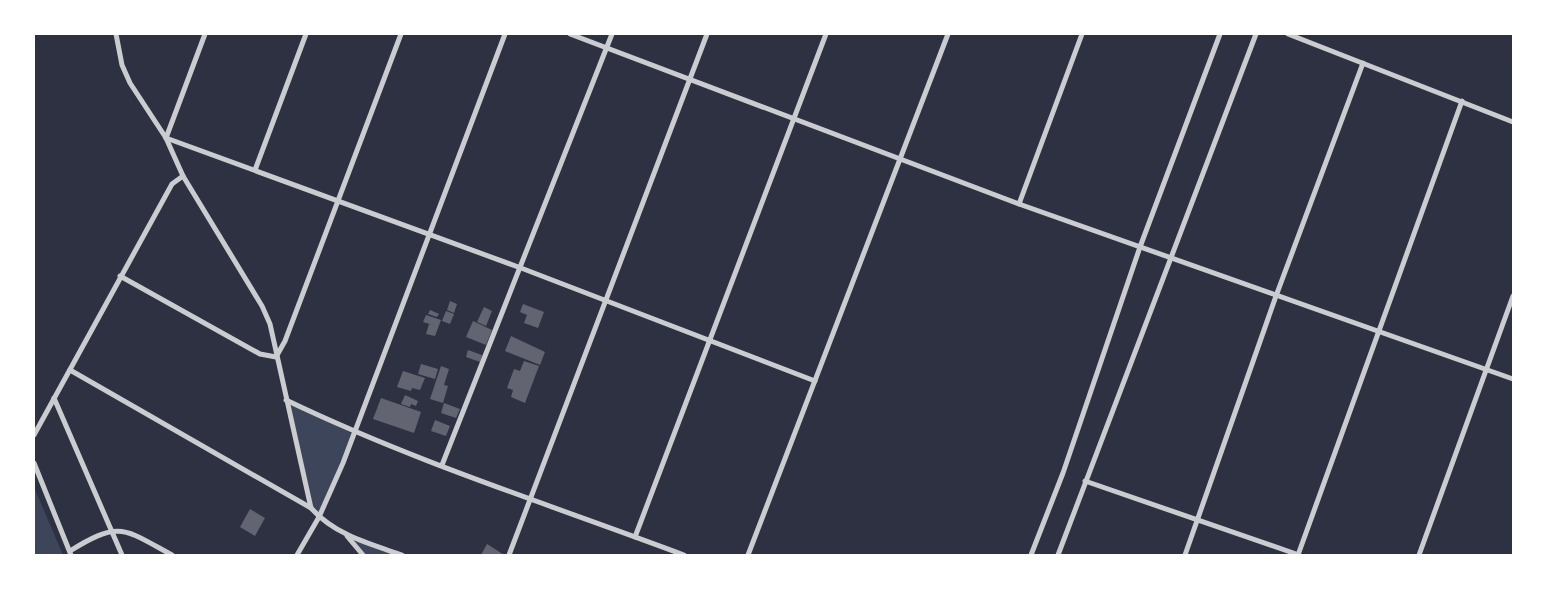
<svg xmlns="http://www.w3.org/2000/svg" width="1547" height="589" font-family="Cabin,sans-serif">
	<style>
		.green { fill: #3c4559 }
		.building { fill: #626471 }
		.lines { fill: none; stroke-linecap: round; stroke-linejoin: round }
		.minor { stroke: #caccd0; stroke-width: 5 }
	</style>
	<rect width="100%" height="100%" fill="#2d3142"/>
	<g class="green">
		<polygon points="288,402 353,434 319,516 312,508"/>
		<polygon points="34,487 63,555 34,555"/>
		<polygon points="348,536 399,555 364,555"/>
	</g>
	<g class="building">
		<polygon points="450,301 457,304 454,313 447,310"/>
		<polygon points="523,304 544,312 538,328 524,323 527,315 520,312"/>
		<polygon points="484,307 492,311 486,326 477,322"/>
		<polygon points="430,310 439,314 437,317 428,314"/>
		<polygon points="446,311 454,314 450,324 442,321"/>
		<polygon points="426,315 441,320 435,336 426,334 429,324 436,326 423,322"/>
		<polygon points="473,321 492,330 486,345 466,337"/>
		<polygon points="511,336 545,352 540,365 505,351"/>
		<polygon points="468,350 482,355 480,362 466,357"/>
		<polygon points="524,361 539,366 525,403 511,397 513,390 507,388 514,369 520,371"/>
		<polygon points="421,364 438,369 435,379 418,374"/>
		<polygon points="441,366 449,369 444,385 448,386 443,403 430,399"/>
		<polygon points="403,371 425,378 420,390 412,388 411,391 397,387"/>
		<polygon points="405,395 418,401 416,406 411,404 410,407 401,404"/>
		<polygon points="381,398 421,412 414,433 373,419"/>
		<polygon points="444,403 460,409 456,418 441,413"/>
		<polygon points="435,420 450,426 446,436 431,431"/>
		<polygon points="250,509 265,518 255,536 240,527"/>
		<polygon points="487,544 495,549 504,555 481,555"/>
	</g>
	<g class="lines">
		<g class="minor">
			<polyline points="116,34 122,65 130,83 166,138 183,176 262,306 270,324 311,508"/>
			<polyline points="570,34 1019,204 1513,379"/>
			<polyline points="1288,34 1513,122"/>
			<polyline points="166,138 521,268 815,381"/>
			<polyline points="166,138 205,34"/>
			<polyline points="255,170 306,34"/>
			<polyline points="1019,204 1082,34"/>
			<polyline points="120,276 260,354 276,357 285,341 401,34"/>
			<path d="M70,370L311,508C335,535 370,544 402,555"/>
			<polyline points="54,398 122,555"/>
			<path d="M286,400C415,462 551,505 684,555"/>
			<polyline points="34,435 172,184 183,176"/>
			<polyline points="34,463 71,555"/>
			<polyline points="442,465 612,34"/>
			<polyline points="1085,481 1299,555"/>
			<polyline points="347,536 363,555"/>
			<polyline points="635,537 826,34"/>
			<path d="M70,551C120,520 124,529 172,555"/>
			<polyline points="297,555 319,517 343,463 505,34"/>
			<polyline points="509,555 707,34"/>
			<polyline points="748,555 948,34"/>
			<polyline points="1031,555 1063,473 1140,247 1220,34"/>
			<polyline points="1058,555 1256,34"/>
			<polyline points="1185,555 1276,296 1363,63"/>
			<polyline points="1298,555 1462,101"/>
			<polyline points="1419,555 1513,296"/>
		</g>
	</g>
	<rect width="1547" height="589" fill="none" stroke="#ffffff" stroke-width="70"/>
</svg>
